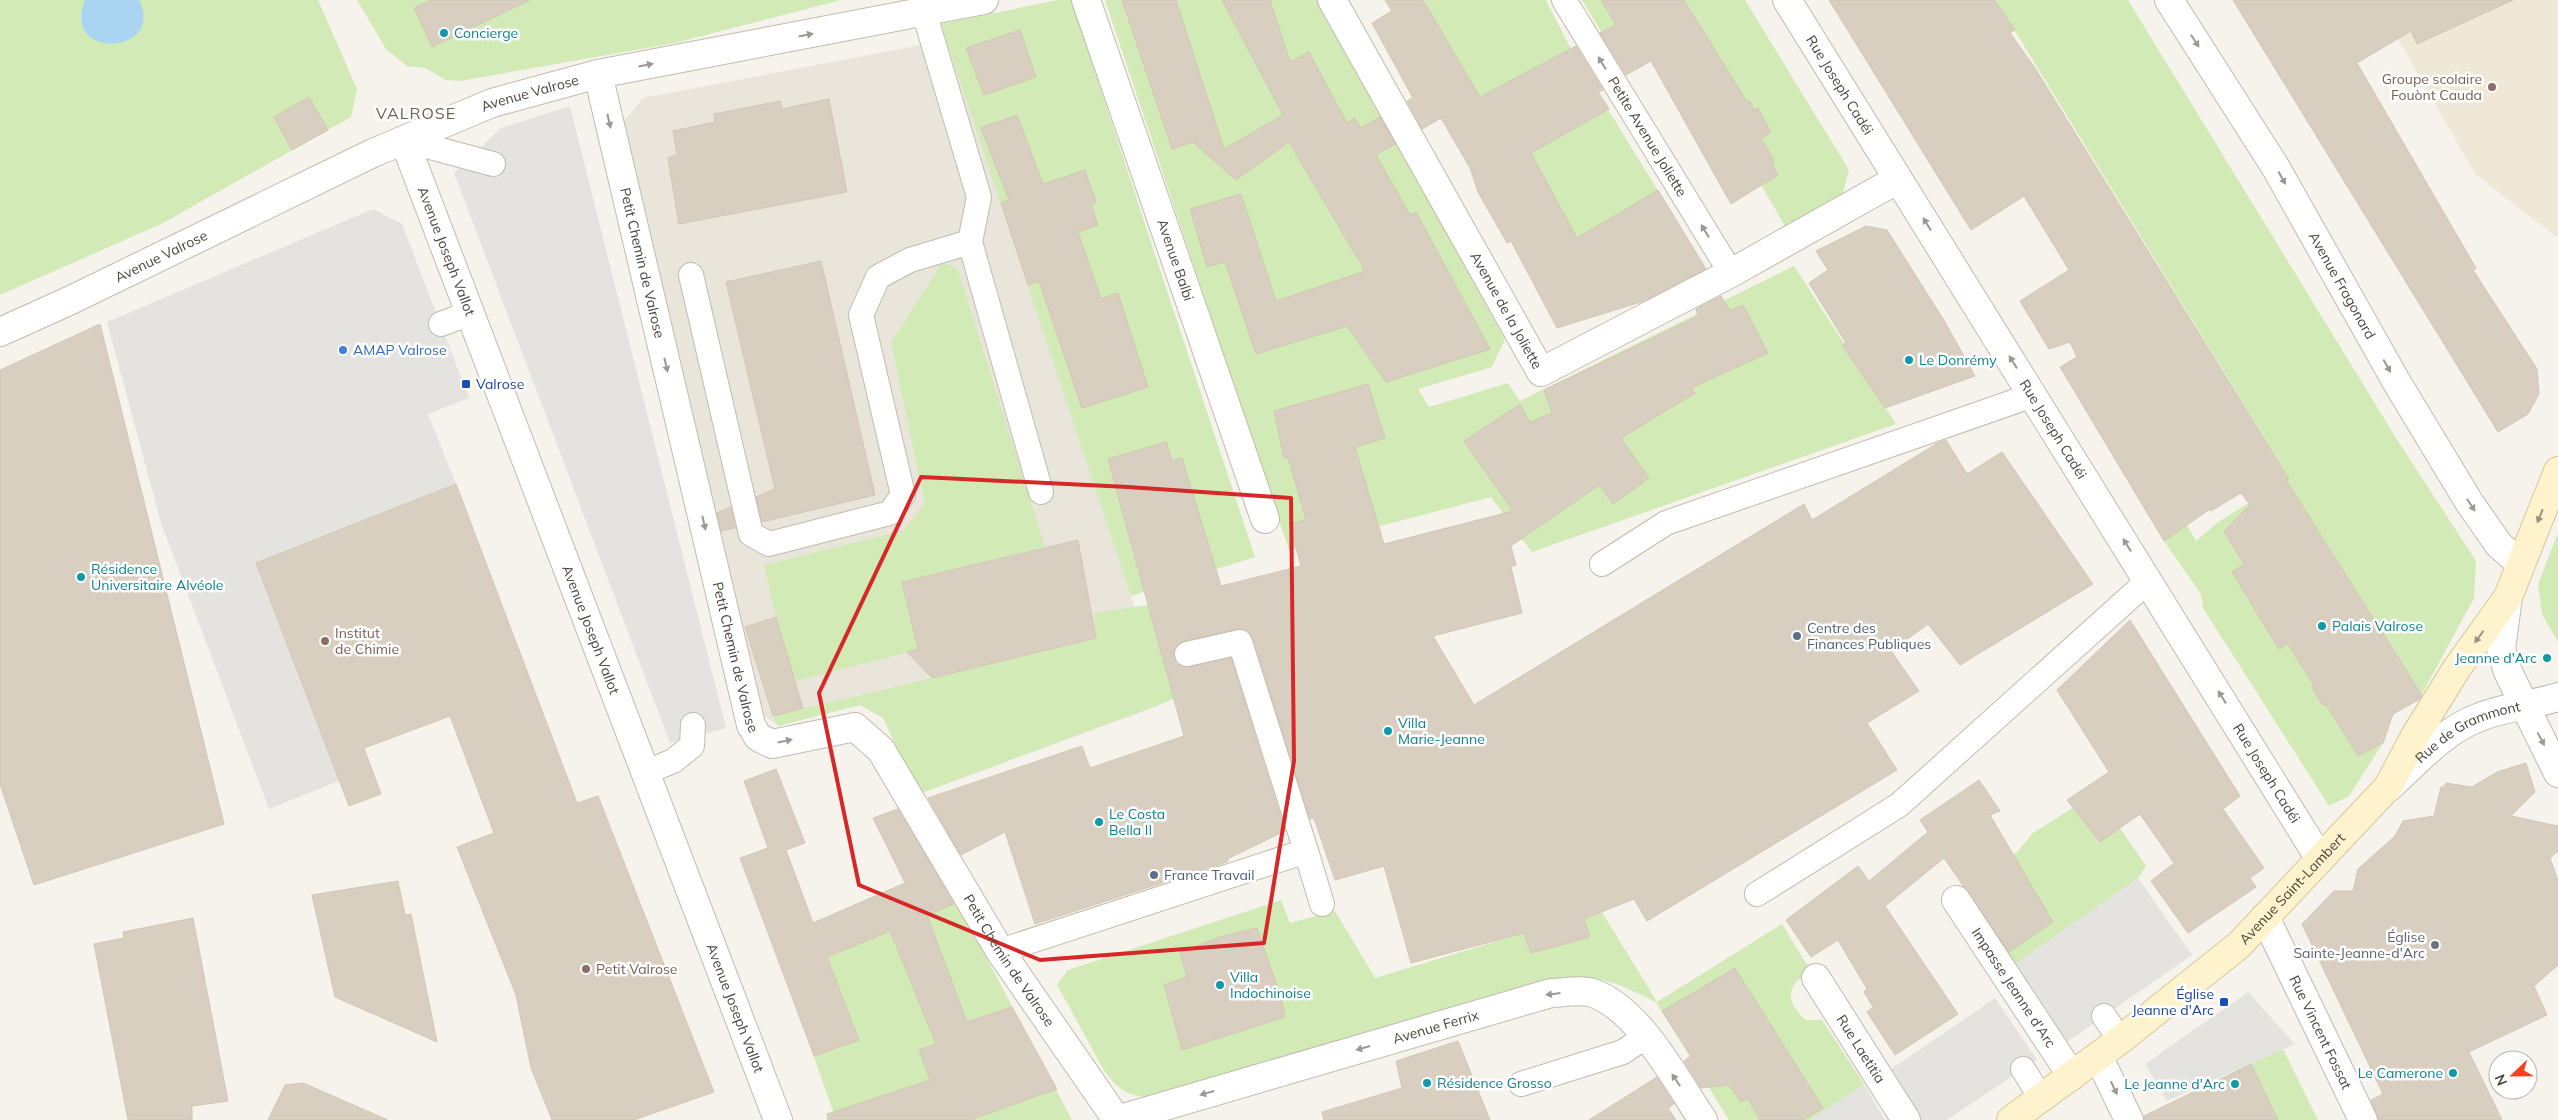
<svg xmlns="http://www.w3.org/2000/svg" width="2558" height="1120" font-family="Mulish,sans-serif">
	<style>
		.residential { fill: #eae5da }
		.education { fill: #efe8d6 }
		.green { fill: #d2eab5 }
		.parking { fill: #e5e3e0 }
		.water { fill: #a9d4f2 }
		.building { fill: #d8cfc1; stroke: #d3c7b4 }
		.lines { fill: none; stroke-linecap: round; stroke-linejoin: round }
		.lane-casing { stroke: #c2bbae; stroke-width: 26 }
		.street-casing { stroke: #c2bbae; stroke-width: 30 }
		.secondary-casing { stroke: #d6c79b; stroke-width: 30 }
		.lane { stroke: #fff; stroke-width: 24 }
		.street { stroke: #fff; stroke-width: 28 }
		.secondary { stroke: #fff3cd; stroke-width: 28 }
		.oneway { fill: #9c9892 }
		.oneway2 { fill: #9c937c }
		.marked { fill: none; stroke: #d62828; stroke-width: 4; stroke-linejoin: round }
		.culture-dot { fill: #0f9aa8; stroke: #fff; stroke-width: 2 }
		.education-dot { fill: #8d6e63; stroke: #fff; stroke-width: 2 }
		.shop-dot { fill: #3f7fe0; stroke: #fff; stroke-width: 2 }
		.transit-dot { fill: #1a4fb4; stroke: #fff; stroke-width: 2 }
		.service-dot { fill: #5c6f8a; stroke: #fff; stroke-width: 2 }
		.worship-dot { fill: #6b7280; stroke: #fff; stroke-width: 2 }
		.labels { text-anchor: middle; stroke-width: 5; stroke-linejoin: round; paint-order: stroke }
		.culture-label { font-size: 14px; fill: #0d838f; stroke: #fff; text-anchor: start }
		.education-label { font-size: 14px; fill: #785e54; stroke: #fff; text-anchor: start }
		.street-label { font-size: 14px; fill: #4b4439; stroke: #fff }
		.shop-label { font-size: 14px; fill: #366cbe; stroke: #fff; text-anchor: start }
		.transit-label { font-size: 14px; fill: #164399; stroke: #fff; text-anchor: start }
		.service-label { font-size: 14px; fill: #4e5e75; stroke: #fff; text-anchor: start }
		.worship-label { font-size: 14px; fill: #5b616d; stroke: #fff; text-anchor: end }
		.quarter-label { font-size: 16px; letter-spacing: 1px; fill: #6e6250; stroke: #fff }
	</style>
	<rect width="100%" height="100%" fill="#f6f3ec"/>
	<polygon class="residential" points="947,40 1131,596 1161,705 919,794 883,718 860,705 778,726 762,714 621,125 643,98"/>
	<polygon class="education" points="2376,0 2558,0 2558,238 2475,174"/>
	<g class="green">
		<polygon points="0,0 318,0 357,89 351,117 163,223 0,295"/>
		<polygon points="357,0 841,0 675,43 460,81 446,80 425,68 407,66 386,49"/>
		<polygon points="1058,0 1071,0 1255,557 1131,596 941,24"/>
		<polygon points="1105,0 1320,0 1505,339 1492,367 1418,389 1429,407 1508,383 1520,401 1794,266 1896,424 1532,552 1491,497 1289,550"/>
		<polygon points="1424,0 1546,0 1571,49 1701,261 1605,303 1469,91"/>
		<polygon points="1582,0 1745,0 1849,170 1841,200 1786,228 1722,117 1687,17 1617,58"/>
		<polygon points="1996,0 2128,0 2396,438 2476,561 2474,598 2422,694 2313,522 2233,572 2279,648 2288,644 2313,684 2312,688 2322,704 2327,706 2355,752 2362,754 2383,743 2349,796 2329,806 2203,608 2201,594 2164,541 2187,525 2196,541 2218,522 2289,478"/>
		<polygon points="942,263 957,267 1045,547 903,582 918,650 795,681 776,617 764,565 904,530 925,503 891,343"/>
		<polygon points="2558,533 2558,642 2542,614 2538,584"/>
		<polygon points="1149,605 1174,699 919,794 883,718 860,705 778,726 773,716 1096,639 1094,613"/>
		<polygon points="2096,793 2146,866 2138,878 2014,965 1963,887 2017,852 2033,833"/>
		<path d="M1281,900L1290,923L1335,911L1375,978L1524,933L1532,953L1590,937L1584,919L1602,912L1657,1002L1782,924L1812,973C1784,982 1786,1004 1806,1020H1822L1864,1084L1811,1120H1729L1656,1002L1622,986L1600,979L1562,977L1538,982L1171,1095C1120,1104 1110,1082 1089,1043C1078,1023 1068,1004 1057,985L1068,970Z"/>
		<polygon points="957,902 1072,1120 836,1120 788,982 819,960"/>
		<polygon points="2283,1049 2318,1120 2278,1120 2251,1064"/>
	</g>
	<g class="parking">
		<polygon points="570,106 726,728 670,743 454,173 501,128"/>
		<polygon points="373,209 402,224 469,398 428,414 456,484 256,563 339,781 269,809 161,523 107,322"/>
		<polygon points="2138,878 2192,955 2067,1042 2014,965"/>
		<polygon points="2248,992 2295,1044 2167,1101 2145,1064"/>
		<polygon points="1995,998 2037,1060 1947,1120 1919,1120 1887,1072"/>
		<polygon points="1864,1084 1885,1120 1811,1120"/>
	</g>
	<path class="water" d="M85,0H139C167,54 60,62 85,0Z"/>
	<g class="building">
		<polygon points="431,0 530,0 432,47 414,8"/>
		<polygon points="1122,0 1176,0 1224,149 1283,115 1222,0 1270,0 1290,62 1309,52 1347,123 1355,118 1361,128 1380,117 1395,144 1376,155 1410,215 1416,212 1490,349 1386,382 1347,326 1256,354 1225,262 1207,267 1190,209 1241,194 1276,301 1365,271 1289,142 1236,180 1193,142 1172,149"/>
		<polygon points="1385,0 1423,0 1480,97 1576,46 1603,90 1598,92 1609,109 1531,153 1577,238 1658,190 1706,269 1644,301 1557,328 1511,241 1507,243 1478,192 1470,168 1441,118 1422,129 1407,101 1413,98 1372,23 1392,11"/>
		<polygon points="1601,0 1684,0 1747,102 1750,101 1754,110 1758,108 1771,132 1761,138 1774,160 1773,166 1778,175 1731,204 1651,61 1626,75 1600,33 1616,25"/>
		<polygon points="1829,0 1995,0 2015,30 2010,33 2035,68 2289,479 2286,480 2422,695 2420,699 2393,714 2383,743 2358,756 2327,706 2322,704 2312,688 2313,684 2288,644 2279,649 2232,572 2244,564 2224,531 2250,505 2241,493 2211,511 2210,509 2164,541 2060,367 2077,357 2070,342 2049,349 2020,301 2069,270 2024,196 1971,230"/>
		<polygon points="2233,0 2513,0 2417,44 2411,31 2357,63 2476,268 2473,270 2537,369 2539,394 2528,414 2498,432"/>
		<polygon points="1020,30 1036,77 984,95 966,48"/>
		<polygon points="309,97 328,130 292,150 274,117"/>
		<polygon points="829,99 847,192 679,224 668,158 677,155 673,131 715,122 714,114 780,101 782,109"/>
		<polygon points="1017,115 1043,184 1085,170 1096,202 1091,204 1098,225 1078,232 1101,299 1118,293 1148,387 1082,408 1039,281 1028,285 1001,203 1009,200 981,128"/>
		<polygon points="1866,226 1887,230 1945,322 1975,376 1885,408 1842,345 1846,343 1809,283 1828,270 1816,251"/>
		<polygon points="821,261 875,495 762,522 756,497 775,489 726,282"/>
		<polygon points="1721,296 1730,311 1743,305 1768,353 1691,388 1695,393 1621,438 1649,478 1613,504 1599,485 1511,546 1516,565 1511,567 1522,613 1433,636 1474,705 1804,504 1812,520 1936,444 1946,440 1967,474 2002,452 2093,584 1960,665 1928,624 1891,651 1919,691 1867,723 1897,770 1647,921 1634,899 1584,919 1590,937 1531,953 1524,933 1411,963 1384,866 1335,880 1314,818 1310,819 1253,638 1249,632 1237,629 1184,641 1174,649 1174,658 1177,664 1190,667 1231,658 1285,831 1229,858 1227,862 1035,924 1005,832 961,855 928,798 1082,746 1090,768 1184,736 1108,459 1166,442 1172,461 1182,458 1221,586 1301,566 1289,524 1306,520 1288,457 1284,458 1274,411 1368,384 1385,438 1355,447 1384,544 1513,511 1464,441 1520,404 1530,422 1552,413 1544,390 1698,316 1696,309"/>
		<polygon points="100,324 224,824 34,885 0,784 0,370"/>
		<polygon points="456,484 577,803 598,796 714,1092 634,1120 552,1120 531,1068 516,995 457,847 494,833 450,716 364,748 381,794 349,806 256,563"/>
		<polygon points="731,507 735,528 721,531 717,513"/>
		<polygon points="1078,540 1096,638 932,678 907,652 918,649 902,582"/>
		<polygon points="776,617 803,708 773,716 745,627"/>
		<polygon points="2130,620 2240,796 2223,809 2264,868 2250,878 2256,887 2188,933 2151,881 2174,863 2140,814 2100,842 2067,800 2109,772 2057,690"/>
		<polygon points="2526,763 2535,792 2511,816 2558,826 2558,851 2550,858 2558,881 2558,965 2534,986 2547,1015 2469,1052 2502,1120 2378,1120 2371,1100 2383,1094 2302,924 2334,891 2353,891 2358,869 2395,836 2403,821 2434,816 2441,787 2444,787 2446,783 2472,787 2497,772"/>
		<polygon points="776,769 805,843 786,850 813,923 905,883 873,818 898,809 954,904 927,915 967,1022 1012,1007 1057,1089 970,1120 828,1120 827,1114 930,1080 919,1050 936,1044 890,931 827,957 859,1040 814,1056 740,858 768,848 744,781"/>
		<polygon points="1979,780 2000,811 1990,815 2053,922 2009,952 1944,858 1885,906 1958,1014 1895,1055 1867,1012 1873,1007 1864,992 1867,989 1838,940 1811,957 1786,920 1858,866 1869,881 1928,832 1920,820"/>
		<polygon points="398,881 405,915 411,914 437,1042 335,997 312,895"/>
		<polygon points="193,918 228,1101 192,1106 192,1120 128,1120 94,944 124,938 123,932"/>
		<polygon points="1257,928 1282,1001 1285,1017 1182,1050 1164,985 1187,977 1180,952 1220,937"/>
		<polygon points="1735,968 1823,1108 1803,1120 1760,1120 1748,1099 1741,1102 1729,1085 1701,1088 1684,1061 1691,1056 1662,1011"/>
		<polygon points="1458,1041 1490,1120 1324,1120 1322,1112 1402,1088 1396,1061"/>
		<polygon points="2251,1064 2278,1120 2144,1120 2144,1116"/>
		<polygon points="1657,1077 1674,1104 1668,1108 1676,1120 1589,1120"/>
		<polygon points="303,1083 388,1120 268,1120 285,1085"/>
	</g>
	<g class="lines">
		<defs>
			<g id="lane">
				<path id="s1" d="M1564,0L1731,273"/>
				<polyline points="924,12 979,197 970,242 1041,492"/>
				<polyline points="404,140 493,164"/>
				<polyline points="691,275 751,534 769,544 890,513 903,495 861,315 878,277 910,260 970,242"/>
				<polyline points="441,324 470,313"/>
				<polyline points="1602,564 1666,523 2033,395"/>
				<polyline points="644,773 673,761 692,746 693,725"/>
				<polyline points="1306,851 1322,904"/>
				<polyline points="1757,894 1899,805 2149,580"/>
				<polyline points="1000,951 1306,851 1240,642 1187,654"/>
				<polyline points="2104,1016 2120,1040"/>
				<polyline points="2023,1069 2041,1098"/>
				<polyline points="1521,1084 1623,1052 1646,1036"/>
			</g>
			<g id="street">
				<path id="s2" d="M1086,0L1265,519"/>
				<path id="s3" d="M1332,0L1541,372L1731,273L1898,179"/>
				<path id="s4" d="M1787,0L2320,859"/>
				<path id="s5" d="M2169,0L2276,168L2396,381L2469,502L2499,545L2521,564"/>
				<path id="s6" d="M598,74L751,725L758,737L772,744L855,727L881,750L1000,951L1117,1120"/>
				<path id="s7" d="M404,140L778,1120"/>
				<path id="s8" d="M0,332L71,300L373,153L492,103L598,74L984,0"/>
				<polyline points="2508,597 2501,649 2508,672 2558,773"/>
				<path id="s9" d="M2389,787C2417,762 2444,730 2480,717C2505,707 2533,705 2558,697"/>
				<path id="s10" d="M1956,900L2072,1076"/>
				<path id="s11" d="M2265,917L2363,1120"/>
				<path id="s12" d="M1816,978L1906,1120"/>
				<polyline points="2098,1056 2129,1120"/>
				<path id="s13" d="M1117,1120L1551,993C1563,993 1582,989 1593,993C1640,1010 1676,1080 1703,1120"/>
			</g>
			<g id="secondary">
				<path id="s14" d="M2011,1120L2120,1040L2239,945L2388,787L2415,736L2457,668L2508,597L2558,471"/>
			</g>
		</defs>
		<use href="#lane" class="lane-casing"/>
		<use href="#street" class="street-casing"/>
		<use href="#secondary" class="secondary-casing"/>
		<use href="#lane" class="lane"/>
		<use href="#street" class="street"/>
		<use href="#secondary" class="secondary"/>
	</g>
	<defs><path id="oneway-solid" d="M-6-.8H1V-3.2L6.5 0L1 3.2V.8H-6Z" transform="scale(1.25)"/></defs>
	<g class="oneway">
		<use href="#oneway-solid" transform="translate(806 35) rotate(-11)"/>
		<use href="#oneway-solid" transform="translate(2195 41) rotate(57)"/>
		<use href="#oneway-solid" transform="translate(1602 63) rotate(-122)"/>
		<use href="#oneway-solid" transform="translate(646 65) rotate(-11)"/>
		<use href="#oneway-solid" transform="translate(609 121) rotate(77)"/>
		<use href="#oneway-solid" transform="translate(2282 178) rotate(61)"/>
		<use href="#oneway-solid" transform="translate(1927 224) rotate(-122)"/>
		<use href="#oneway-solid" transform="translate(1705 231) rotate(-122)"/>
		<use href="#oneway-solid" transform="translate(2013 362) rotate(-122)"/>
		<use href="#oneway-solid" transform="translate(666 365) rotate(77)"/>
		<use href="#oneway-solid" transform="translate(2387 366) rotate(61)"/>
		<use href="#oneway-solid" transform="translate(2471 505) rotate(57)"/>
		<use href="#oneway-solid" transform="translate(704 523) rotate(77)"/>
		<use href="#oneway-solid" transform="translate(2127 545) rotate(-122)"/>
		<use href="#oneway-solid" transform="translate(2222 697) rotate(-122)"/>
		<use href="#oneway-solid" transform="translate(2541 739) rotate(62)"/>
		<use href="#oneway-solid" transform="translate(785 741) rotate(-12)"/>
		<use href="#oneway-solid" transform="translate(1553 994) rotate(173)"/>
		<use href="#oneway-solid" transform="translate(1363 1048) rotate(164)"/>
		<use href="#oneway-solid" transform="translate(1676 1080) rotate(-124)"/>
		<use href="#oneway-solid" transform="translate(2114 1088) rotate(65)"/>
		<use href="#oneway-solid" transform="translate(1207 1093) rotate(164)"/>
	</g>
	<g class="oneway2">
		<use href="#oneway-solid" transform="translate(2540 516) rotate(112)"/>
		<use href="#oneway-solid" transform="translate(2479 637) rotate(126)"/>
	</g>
	<path class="marked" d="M921,477L1128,487L1291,498L1294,761L1264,943L1040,960L859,885L819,693Z"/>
	<g class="culture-dot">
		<circle cx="444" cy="33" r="5"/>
		<circle cx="1909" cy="360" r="5"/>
		<circle cx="81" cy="577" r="5"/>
		<circle cx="2322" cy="626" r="5"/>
		<circle cx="2547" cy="658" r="5"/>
		<circle cx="1388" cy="731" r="5"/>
		<circle cx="1099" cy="822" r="5"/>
		<circle cx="1220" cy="985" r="5"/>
		<circle cx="2453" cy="1073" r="5"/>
		<circle cx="1427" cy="1083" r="5"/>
		<circle cx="2235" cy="1084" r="5"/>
	</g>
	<g class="education-dot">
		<circle cx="2492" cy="87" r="5"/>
		<circle cx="325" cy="641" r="5"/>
		<circle cx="586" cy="969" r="5"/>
	</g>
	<circle class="shop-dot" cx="343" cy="350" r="5"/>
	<g class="transit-dot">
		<rect x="461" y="379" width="10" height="10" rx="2.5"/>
		<rect x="2219" y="997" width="10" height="10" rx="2.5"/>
	</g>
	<g class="service-dot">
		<circle cx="1797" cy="636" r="5"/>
		<circle cx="1154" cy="875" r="5"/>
	</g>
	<circle class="worship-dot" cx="2435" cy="945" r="5"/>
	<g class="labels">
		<g class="culture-label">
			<text x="454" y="38">Concierge</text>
			<text x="1919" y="365">Le Donrémy</text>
			<text x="91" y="574">Résidence<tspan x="91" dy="16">Universitaire Alvéole</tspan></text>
			<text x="2332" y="631">Palais Valrose</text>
			<text x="2537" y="663" text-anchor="end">Jeanne d'Arc</text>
			<text x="1398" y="728">Villa<tspan x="1398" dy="16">Marie-Jeanne</tspan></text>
			<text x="1109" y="819">Le Costa<tspan x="1109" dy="16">Bella II</tspan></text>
			<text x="1230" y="982">Villa<tspan x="1230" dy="16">Indochinoise</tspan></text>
			<text x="2443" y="1078" text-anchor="end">Le Camerone</text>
			<text x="1437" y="1088">Résidence Grosso</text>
			<text x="2225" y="1089" text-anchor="end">Le Jeanne d'Arc</text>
		</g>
		<g class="education-label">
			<text x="2482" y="84" text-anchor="end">Groupe scolaire<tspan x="2482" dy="16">Fouònt Cauda</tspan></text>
			<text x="335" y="638">Institut<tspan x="335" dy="16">de Chimie</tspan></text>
			<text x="596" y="974">Petit Valrose</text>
		</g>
		<g class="street-label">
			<text dy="5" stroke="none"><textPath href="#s4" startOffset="100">Rue Joseph Cadéi</textPath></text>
			<text dy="5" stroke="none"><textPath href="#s8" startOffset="582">Avenue Valrose</textPath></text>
			<text dy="5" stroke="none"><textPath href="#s1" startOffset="160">Petite Avenue Joliette</textPath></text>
			<text dy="5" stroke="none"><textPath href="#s7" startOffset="119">Avenue Joseph Vallot</textPath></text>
			<text dy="5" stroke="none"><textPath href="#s8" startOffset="178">Avenue Valrose</textPath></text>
			<text dy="5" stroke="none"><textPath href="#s2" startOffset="275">Avenue Balbi</textPath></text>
			<text dy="5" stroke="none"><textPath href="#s6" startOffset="194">Petit Chemin de Valrose</textPath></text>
			<text dy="5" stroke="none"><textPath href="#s5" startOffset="334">Avenue Fragonard</textPath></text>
			<text dy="5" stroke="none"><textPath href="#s3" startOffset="356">Avenue de la Joliette</textPath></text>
			<text dy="5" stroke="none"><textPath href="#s4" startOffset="505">Rue Joseph Cadéi</textPath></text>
			<text dy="5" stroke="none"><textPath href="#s7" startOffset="524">Avenue Joseph Vallot</textPath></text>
			<text dy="5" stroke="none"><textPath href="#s6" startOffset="599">Petit Chemin de Valrose</textPath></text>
			<text dy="5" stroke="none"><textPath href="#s9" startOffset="98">Rue de Grammont</textPath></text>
			<text dy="5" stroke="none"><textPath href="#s4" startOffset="910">Rue Joseph Cadéi</textPath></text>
			<text dy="5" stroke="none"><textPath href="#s14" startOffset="365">Avenue Saint-Lambert</textPath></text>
			<text dy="5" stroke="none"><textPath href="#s6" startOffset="1064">Petit Chemin de Valrose</textPath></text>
			<text dy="5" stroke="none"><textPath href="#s10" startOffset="105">Impasse Jeanne d'Arc</textPath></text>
			<text dy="5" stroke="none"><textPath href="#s7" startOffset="929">Avenue Joseph Vallot</textPath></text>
			<text dy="5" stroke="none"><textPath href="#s13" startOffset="332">Avenue Ferrix</textPath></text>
			<text dy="5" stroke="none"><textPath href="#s11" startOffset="128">Rue Vincent Fossat</textPath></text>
			<text dy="5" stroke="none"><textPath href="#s12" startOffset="84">Rue Laetitia</textPath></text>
		</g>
		<g class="shop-label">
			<text x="353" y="355">AMAP Valrose</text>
		</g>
		<g class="transit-label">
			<text x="476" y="389">Valrose</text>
			<text x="2214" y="999" text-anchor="end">Église<tspan x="2214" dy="16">Jeanne d'Arc</tspan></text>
		</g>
		<g class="service-label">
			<text x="1807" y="633">Centre des<tspan x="1807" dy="16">Finances Publiques</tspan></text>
			<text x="1164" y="880">France Travail</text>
		</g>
		<g class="worship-label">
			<text x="2425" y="942">Église<tspan x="2425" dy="16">Sainte-Jeanne-d'Arc</tspan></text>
		</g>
		<g class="quarter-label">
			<text x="416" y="119">VALROSE</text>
		</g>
	</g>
	<g transform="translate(2513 1075) rotate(248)"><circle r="24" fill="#ffffff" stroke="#b7b4b0"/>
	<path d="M0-4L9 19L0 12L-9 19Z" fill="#fc3f1d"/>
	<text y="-8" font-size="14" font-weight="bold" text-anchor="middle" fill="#4b4439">N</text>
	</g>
</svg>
